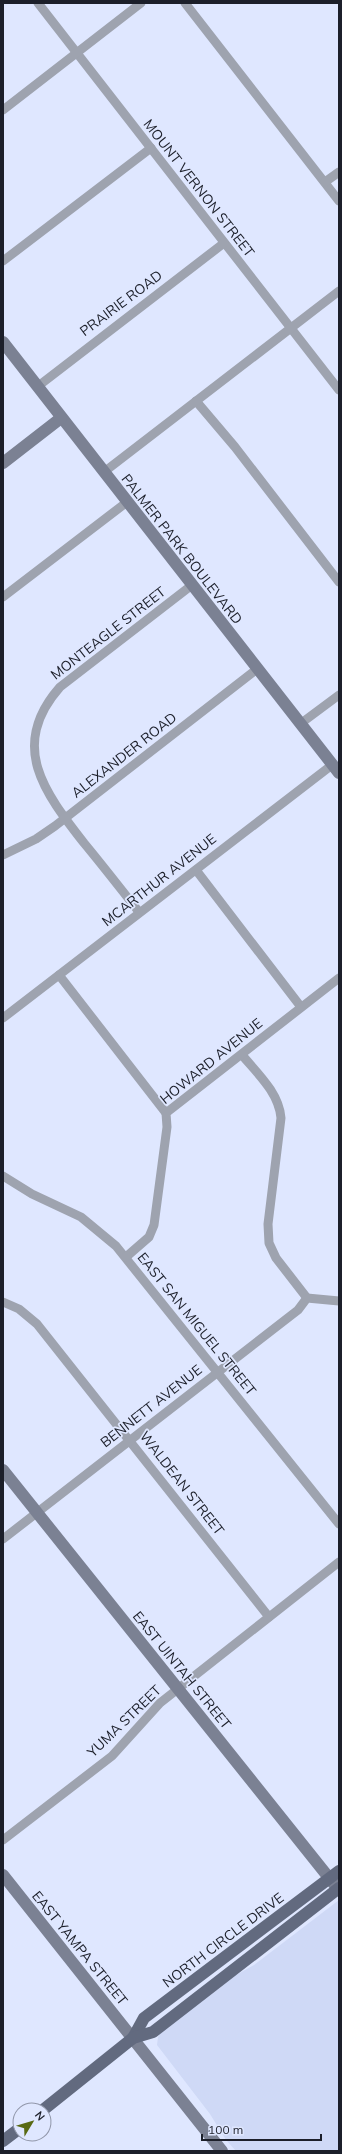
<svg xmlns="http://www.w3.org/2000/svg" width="342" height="2154" font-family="Mulish,sans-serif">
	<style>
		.built { fill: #cfd9f6 }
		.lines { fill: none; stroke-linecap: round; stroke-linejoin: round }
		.street { stroke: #9ea3af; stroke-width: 9 }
		.secondary { stroke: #7b8193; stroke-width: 12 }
		.primary { stroke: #626a7f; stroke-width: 12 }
		.labels { text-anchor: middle; stroke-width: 3.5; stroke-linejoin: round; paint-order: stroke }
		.street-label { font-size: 14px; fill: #1c1f2a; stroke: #dfe7ff }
	</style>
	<rect width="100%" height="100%" fill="#dfe7ff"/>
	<polygon class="built" points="339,1900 339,2151 236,2151 226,2140 210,2114 157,2045 158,2037 161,2032 236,1975 254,1965"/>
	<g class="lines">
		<g class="street">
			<polyline points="38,3 339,390"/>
			<polyline points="185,3 339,201"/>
			<polyline points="3,110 141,3"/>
			<polyline points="325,182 339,172"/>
			<polyline points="3,261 151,148"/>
			<polyline points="37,387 224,243"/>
			<polyline points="196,401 235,447 339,582"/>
			<polyline points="104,472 339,291"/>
			<polyline points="3,597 127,502"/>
			<polyline points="300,724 339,695"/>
			<polyline points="3,855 36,839 55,826 257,669"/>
			<polyline points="196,870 301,1007"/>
			<path d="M139,912C121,889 103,866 84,843C45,793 8,746 60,687L192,585"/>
			<polyline points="59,975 166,1113"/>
			<polyline points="3,1018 332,765"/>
			<path d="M242,1055C258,1074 279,1093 281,1118L268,1224L269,1243L276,1258L307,1298"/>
			<polyline points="3,1176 32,1194 81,1217 116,1246 339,1524"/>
			<polyline points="126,1257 149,1237 154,1225 167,1127 166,1113 339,978"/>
			<polyline points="3,1302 19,1309 37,1324 269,1617"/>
			<polyline points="3,1539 298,1310 307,1298 339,1301"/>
			<polyline points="3,1840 112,1756 160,1703 339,1562"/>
		</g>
		<g class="secondary">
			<polyline points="3,342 339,773"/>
			<polyline points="3,463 61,418"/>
			<polyline points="3,1470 338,1889"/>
			<polyline points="3,1875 222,2151"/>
		</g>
		<g class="primary">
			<polyline points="133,2038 144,2018 339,1871"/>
			<polyline points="43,2110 133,2038 153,2032 339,1888"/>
			<polyline points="3,2141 20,2128"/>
		</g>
	</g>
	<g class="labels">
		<g class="street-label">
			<text transform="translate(199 188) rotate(52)" y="5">MOUNT VERNON STREET</text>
			<text transform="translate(121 303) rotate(-37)" y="5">PRAIRIE ROAD</text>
			<text transform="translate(182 549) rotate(52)" y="5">PALMER PARK BOULEVARD</text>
			<text transform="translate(108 633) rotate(-38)" y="5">MONTEAGLE STREET</text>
			<text transform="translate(124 755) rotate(-38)" y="5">ALEXANDER ROAD</text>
			<text transform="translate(159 880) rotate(-38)" y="5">MCARTHUR AVENUE</text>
			<text transform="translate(211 1061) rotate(-39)" y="5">HOWARD AVENUE</text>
			<text transform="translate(197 1324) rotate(51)" y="5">EAST SAN MIGUEL STREET</text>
			<text transform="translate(151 1406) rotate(-38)" y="5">BENNETT AVENUE</text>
			<text transform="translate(182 1483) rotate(52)" y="5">WALDEAN STREET</text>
			<text transform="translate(182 1670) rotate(51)" y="5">EAST UINTAH STREET</text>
			<text transform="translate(124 1721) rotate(-44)" y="5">YUMA STREET</text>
			<text transform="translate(223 1940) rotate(-37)" y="5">NORTH CIRCLE DRIVE</text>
			<text transform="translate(80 1948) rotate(51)" y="5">EAST YAMPA STREET</text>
		</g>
	</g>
	<rect width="342" height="2154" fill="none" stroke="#1c1f2a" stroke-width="8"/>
	<g transform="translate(32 2122) rotate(52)"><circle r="19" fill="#dfe7ff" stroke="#9197aa"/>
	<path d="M0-3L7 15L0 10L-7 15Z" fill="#586913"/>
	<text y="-6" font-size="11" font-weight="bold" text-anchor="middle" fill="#1c1f2a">N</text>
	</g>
	<path d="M202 2134v6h119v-6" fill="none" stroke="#1c1f2a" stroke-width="2"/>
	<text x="208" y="2134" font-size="12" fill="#1c1f2a" stroke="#dfe7ff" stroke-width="3" paint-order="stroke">100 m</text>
</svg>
